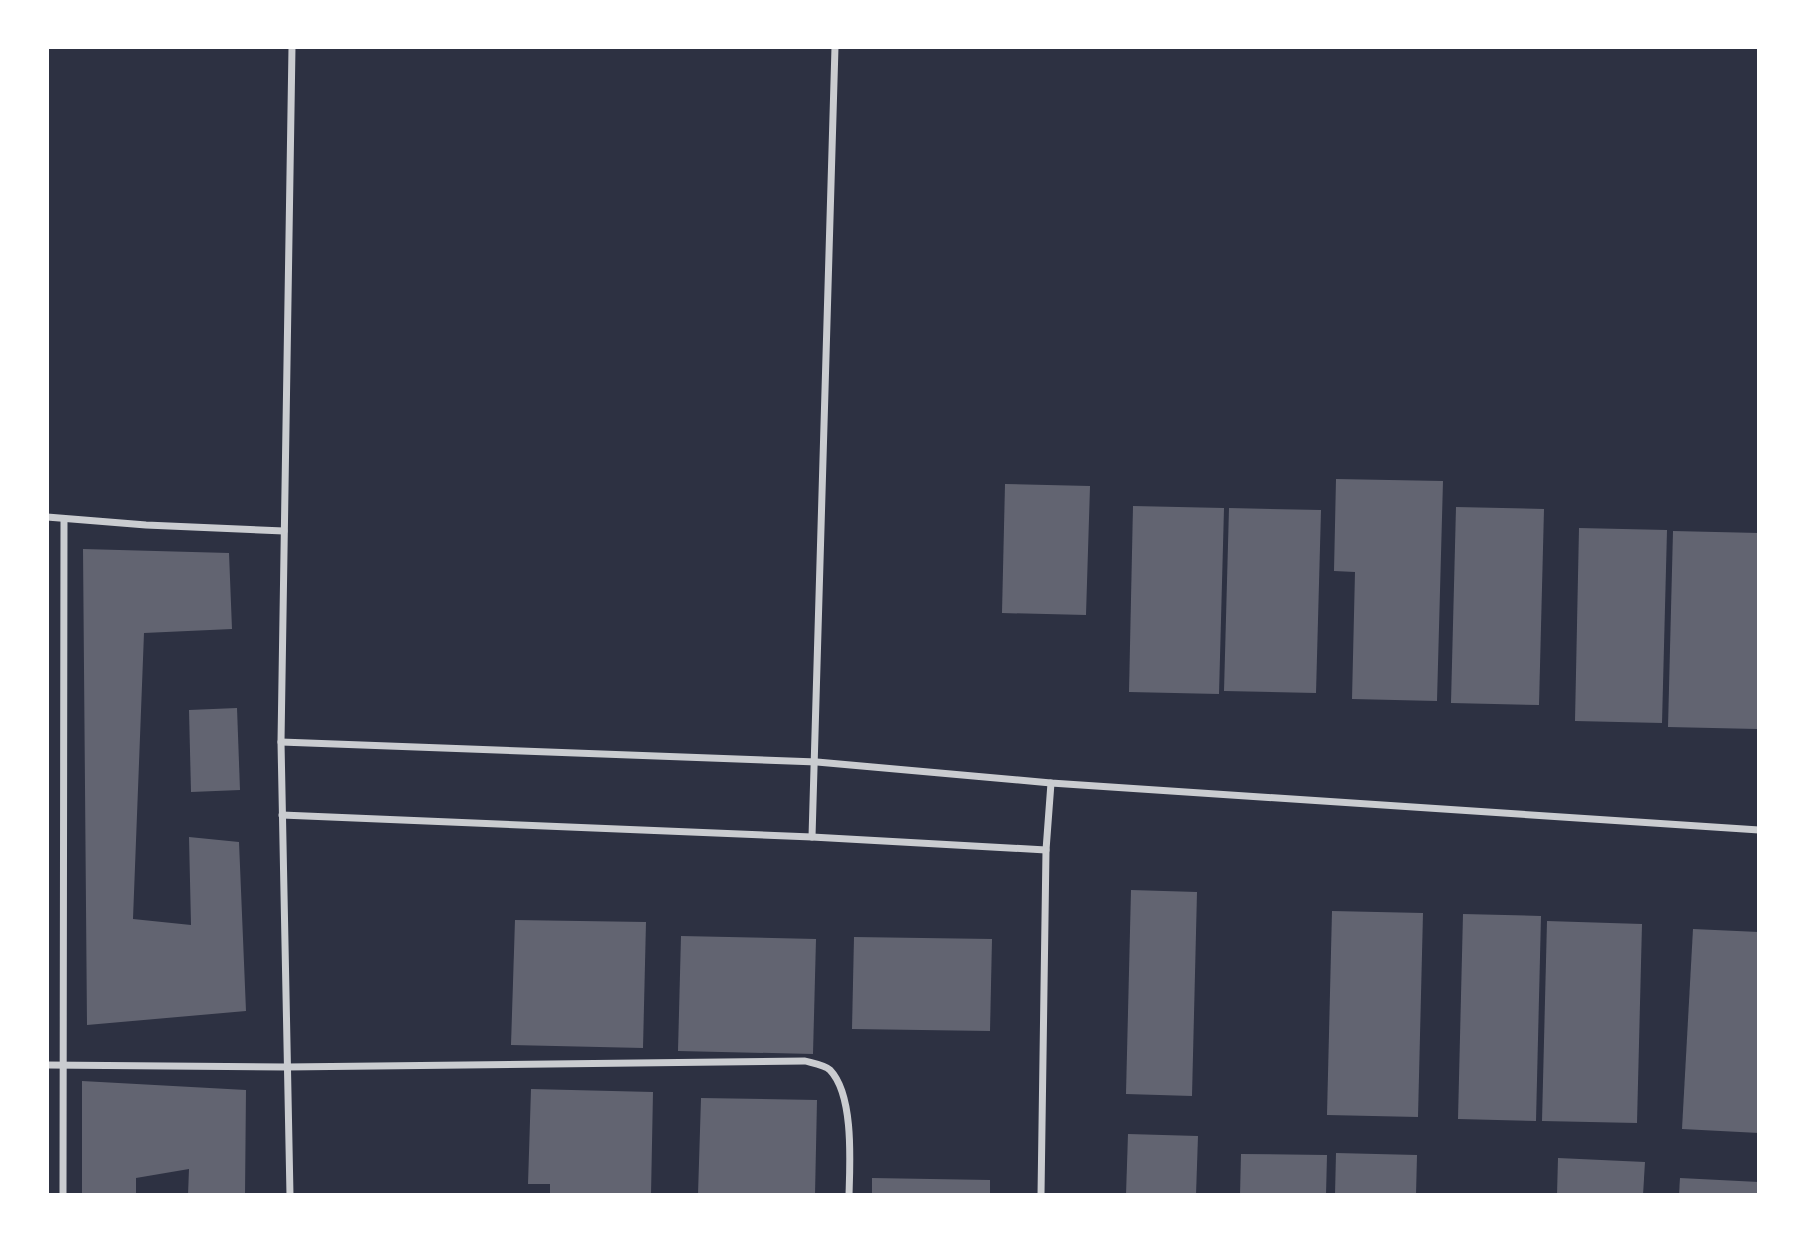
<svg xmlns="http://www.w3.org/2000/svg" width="1806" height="1242" font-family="Lato,sans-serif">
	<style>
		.building { fill: #626471 }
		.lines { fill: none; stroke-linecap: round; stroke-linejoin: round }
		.minor { stroke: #caccd0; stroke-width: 7 }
	</style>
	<rect width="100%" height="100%" fill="#2d3142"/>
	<g class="building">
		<polygon points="1336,479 1443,481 1437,701 1352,699 1355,572 1334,571"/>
		<polygon points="1005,484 1090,486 1086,615 1002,613"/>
		<polygon points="1133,506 1224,508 1219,694 1129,692"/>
		<polygon points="1456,507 1544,509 1539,705 1451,703"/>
		<polygon points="1229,508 1321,510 1316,693 1224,691"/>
		<polygon points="1579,528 1667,530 1662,723 1575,721"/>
		<polygon points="1673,531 1759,533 1757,729 1668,727"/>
		<polygon points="83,549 229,553 232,629 144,633 133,919 191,925 189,837 239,842 246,1011 87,1025"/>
		<polygon points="237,708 240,790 191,792 189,710"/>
		<polygon points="1131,890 1197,892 1192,1096 1126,1094"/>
		<polygon points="1332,911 1423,913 1418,1117 1327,1115"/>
		<polygon points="1463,914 1541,916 1536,1121 1458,1119"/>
		<polygon points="515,920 646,922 643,1048 511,1045"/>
		<polygon points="1547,921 1642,924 1637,1123 1542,1121"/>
		<polygon points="1693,929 1759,932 1759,1133 1682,1129"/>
		<polygon points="681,936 816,939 813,1054 678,1051"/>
		<polygon points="854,937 992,939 990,1031 852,1029"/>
		<polygon points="82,1081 246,1090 245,1195 188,1195 189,1169 136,1178 136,1195 82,1195"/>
		<polygon points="531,1089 653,1092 651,1195 550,1195 550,1184 528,1184"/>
		<polygon points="701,1098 817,1100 815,1195 698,1195"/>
		<polygon points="1128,1134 1198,1136 1196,1195 1126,1195"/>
		<polygon points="1336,1153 1417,1155 1416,1195 1335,1195"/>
		<polygon points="1241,1154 1327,1155 1326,1195 1240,1195"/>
		<polygon points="1558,1158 1645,1162 1643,1195 1557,1195"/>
		<polygon points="872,1178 990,1180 990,1195 872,1195"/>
		<polygon points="1680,1178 1759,1182 1759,1195 1679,1195"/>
	</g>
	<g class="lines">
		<g class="minor">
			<polyline points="47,517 146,525 284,531"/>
			<polyline points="281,742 817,762 1051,783 1759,830"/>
			<polyline points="282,815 812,837 1046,850"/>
			<polyline points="812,837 835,47"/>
			<path d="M47,1065L286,1067L805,1061C812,1063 825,1065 830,1070C854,1095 850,1162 849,1195"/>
			<polyline points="63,1195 64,520"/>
			<polyline points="290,1195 281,742 292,47"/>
			<polyline points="1041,1195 1046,850 1051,783"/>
		</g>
	</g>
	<rect width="1806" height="1242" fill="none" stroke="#ffffff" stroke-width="98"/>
</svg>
